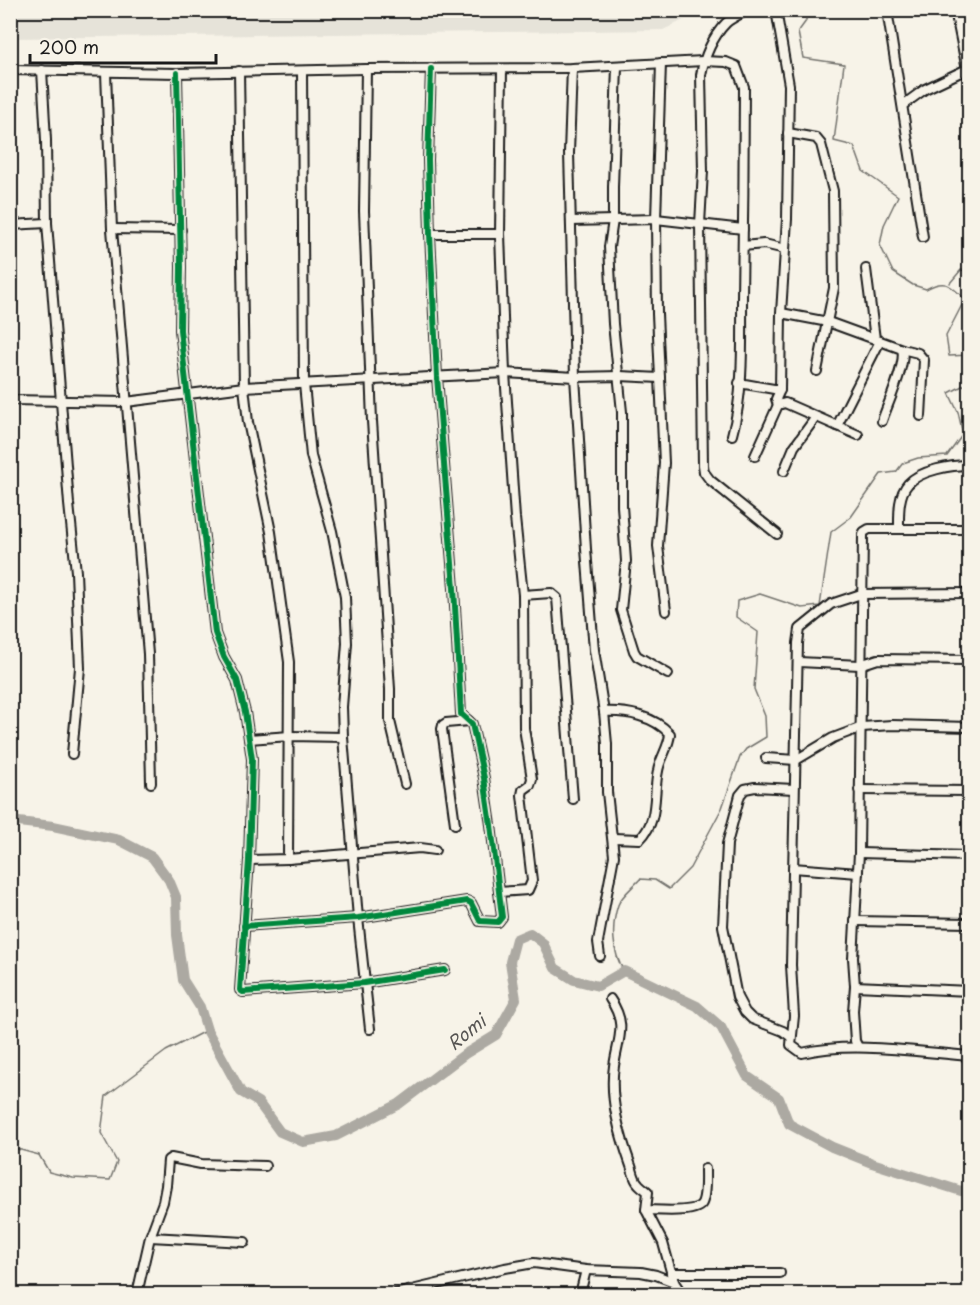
<svg xmlns="http://www.w3.org/2000/svg" width="980" height="1305" font-family="'Playpen Sans',sans-serif">
	<style>
		.built { fill: #e6e3d9 }
		.lines { fill: none; stroke-linecap: round; stroke-linejoin: round }
		.stream { stroke: #72716c; stroke-width: 1.5 }
		.river { stroke: #aca9a2; stroke-width: 10 }
		.minor-casing { stroke: #1c1c1c; stroke-width: 12 }
		.minor { stroke: #f7f3e8; stroke-width: 8 }
		.cycleway-casing { stroke: #f7f3e8; stroke-width: 10 }
		.cycleway { stroke: #00873e; stroke-width: 6 }
		.labels { text-anchor: middle; stroke-width: 4.5; stroke-linejoin: round; paint-order: stroke }
		.water-label { font-size: 18px; font-style: italic; fill: #565452; stroke: #f7f3e8 }
	</style>
	<rect width="100%" height="100%" fill="#f7f3e8"/>
	<filter id="ink" filterUnits="userSpaceOnUse"><feTurbulence type="fractalNoise" baseFrequency=".0167" numOctaves="2"/><feDisplacementMap in="SourceGraphic" scale="12" xChannelSelector="R" yChannelSelector="G"/><feConvolveMatrix kernelMatrix="1 2 1 2 8 2 1 2 1" color-interpolation-filters="sRGB"/></filter>
	<g filter="url(#ink)">
		<polygon class="built" points="10,11 11,10 702,11 663,30 11,38"/>
		<g class="lines">
			<g class="stream">
				<path d="M806,10V21L798,32L803,58L844,64L834,141L854,146L863,171L898,196L884,225L880,245L893,272L913,285L926,289C946,278 950,285 965,299L946,336L949,356L970,355"/>
				<polyline points="950,283 961,270 970,271"/>
				<path d="M624,971C612,953 611,926 618,905C621,896 633,887 640,879L655,880L669,889L690,868L722,808L740,757L746,749L766,737L765,716L754,689L758,632L736,617L737,601L760,594L802,608L820,606L831,532L851,517L881,474L896,472L903,463L918,458L947,456L963,434L958,412L949,393L966,384L970,377"/>
				<polyline points="10,1147 39,1155 49,1172 73,1178 110,1180 117,1162 101,1133 106,1096 166,1051 207,1030"/>
			</g>
			<polyline class="river" points="10,821 53,826 119,840 152,857 169,880 176,897 177,935 183,980 200,1007 207,1030 241,1092 258,1102 280,1132 303,1142 336,1136 399,1104 465,1054 496,1035 516,999 510,962 516,939 530,933 543,943 555,968 574,980 598,986 624,971 697,1006 721,1027 747,1076 779,1098 789,1124 832,1147 872,1163 961,1191 970,1189"/>
			<defs>
				<g id="minor">
					<path d="M747,10C741,14 731,18 726,23C713,36 704,57 701,75L703,171L700,224L703,465L704,472L710,480L777,534"/>
					<polyline points="776,10 789,85 787,219 781,313 780,390 776,399 778,405 785,403 858,435"/>
					<polyline points="887,10 923,237"/>
					<polyline points="955,10 970,84"/>
					<polyline points="661,63 656,219 657,314 664,463 658,546 666,611"/>
					<polyline points="617,66 613,187 613,220 609,247 613,324 622,412 622,506 626,561 621,610 634,651 637,656 668,674"/>
					<polyline points="572,68 569,153 575,377 586,549 594,650 604,712 607,744 607,792 614,856 598,942 600,956"/>
					<polyline points="366,69 364,211 372,421 390,689 390,721 405,784"/>
					<path d="M10,70L177,73L366,69L572,68L703,61L726,62L736,66L744,87C744,157 743,228 742,298C742,343 744,392 732,435"/>
					<polyline points="42,70 46,140 47,223 69,504 76,572 80,668 72,754"/>
					<polyline points="239,71 244,387 248,422 271,532 289,662 288,859"/>
					<polyline points="302,71 304,384 311,456 332,531 345,597 347,643 342,707 343,737 358,918 370,1029"/>
					<polyline points="106,73 112,229 148,654 151,783"/>
					<polyline points="177,73 181,267 180,330 215,633 224,657 237,680 245,712 252,759 249,860 240,990 243,992 364,983 445,970"/>
					<polyline points="903,105 925,89 967,69"/>
					<polyline points="788,133 816,138 821,144 833,191 834,288 817,371"/>
					<polyline points="571,221 656,219 743,229"/>
					<polyline points="10,225 47,223"/>
					<polyline points="112,229 181,230"/>
					<polyline points="430,234 500,234"/>
					<polyline points="743,246 764,244 785,249"/>
					<polyline points="866,269 875,339"/>
					<path d="M781,313L828,322L902,349C907,364 887,405 882,421"/>
					<polyline points="902,349 918,353 924,360 921,416"/>
					<polyline points="739,383 780,390"/>
					<polyline points="10,400 126,402 244,387 505,373 575,377 620,376 660,378"/>
					<polyline points="837,426 880,341"/>
					<polyline points="755,456 778,405"/>
					<polyline points="784,471 794,447 816,417"/>
					<path d="M899,529C899,514 898,495 908,484C920,470 952,465 970,465"/>
					<path d="M970,593L861,594L831,604L800,629L798,643L791,965L794,1016L791,1045L802,1053C853,1041 917,1052 970,1056"/>
					<polyline points="523,595 551,593 557,598 573,799"/>
					<polyline points="799,662 860,665 878,659 970,660"/>
					<path d="M604,712C627,711 654,716 670,734C669,747 660,758 658,771C653,794 659,821 640,839L613,838"/>
					<polyline points="249,739 290,736 343,737"/>
					<polyline points="766,758 796,760 833,738 862,727 892,725 970,727"/>
					<polyline points="859,790 970,791"/>
					<polyline points="455,824 442,729 443,725 446,723 469,721"/>
					<polyline points="859,853 970,856"/>
					<polyline points="249,860 288,859 420,848 435,850"/>
					<polyline points="793,868 858,873"/>
					<polyline points="499,892 528,890 532,881 522,795 523,790 530,785 532,779 524,728 523,595 515,518 505,373 500,234 502,69"/>
					<polyline points="855,921 970,923"/>
					<polyline points="244,926 358,918 467,901 471,903 480,921 498,922 502,917 491,825 484,778 472,724 461,714 454,588 437,377 430,234 428,160 431,69"/>
					<polyline points="855,986 970,991"/>
					<path d="M610,999C628,1025 618,1038 614,1066C609,1099 620,1135 631,1166C633,1171 634,1179 638,1183C640,1186 645,1189 648,1192L646,1210L663,1243L674,1282L682,1294"/>
					<polyline points="791,1037 783,1031 752,1019 745,1012 737,997 723,926 727,844 740,795 745,789 755,787 794,789"/>
					<polyline points="858,1047 855,1041 853,1011 855,986 853,958 859,853 863,535 864,532 869,529 970,529"/>
					<path d="M646,1210C657,1210 697,1214 702,1203C706,1195 705,1179 705,1169"/>
					<polyline points="150,1237 245,1242"/>
					<polyline points="671,1273 780,1273"/>
					<polyline points="137,1294 150,1237 163,1202 166,1186 168,1160 171,1158 201,1164 265,1166"/>
					<polyline points="395,1294 505,1268 534,1263 586,1270 641,1272 656,1275 674,1282"/>
					<polyline points="580,1294 586,1270"/>
				</g>
			</defs>
			<use href="#minor" class="minor-casing"/>
			<use href="#minor" class="minor"/>
			<defs>
				<g id="cycleway">
					<polyline points="177,73 181,267 180,330 215,633 224,657 237,680 245,712 252,759 249,860 240,990 243,992 364,983 445,970"/>
					<polyline points="244,926 358,918 467,901 471,903 480,921 498,922 502,917 491,825 484,778 472,724 461,714 454,588 437,377 430,234 428,160 431,69"/>
				</g>
			</defs>
			<use href="#cycleway" class="cycleway-casing"/>
			<use href="#cycleway" class="cycleway"/>
		</g>
	</g>
	<g class="labels">
		<g class="water-label">
			<text transform="translate(467 1033) rotate(-39)" y="6">Romi</text>
		</g>
	</g>
	<rect width="980" height="1305" fill="none" stroke="#f7f3e8" stroke-width="36"/>
	<rect x="18" y="18" width="944" height="1269" fill="none" stroke="#1c1c1c" stroke-width="2" filter="url(#ink)"/>
	<path d="M30 54v9h186v-9" fill="none" stroke="#1c1c1c" stroke-width="3"/>
	<text x="39" y="54" font-size="18" fill="#1c1c1c" stroke="#f7f3e8" stroke-width="4.5" paint-order="stroke">200 m</text>
</svg>
